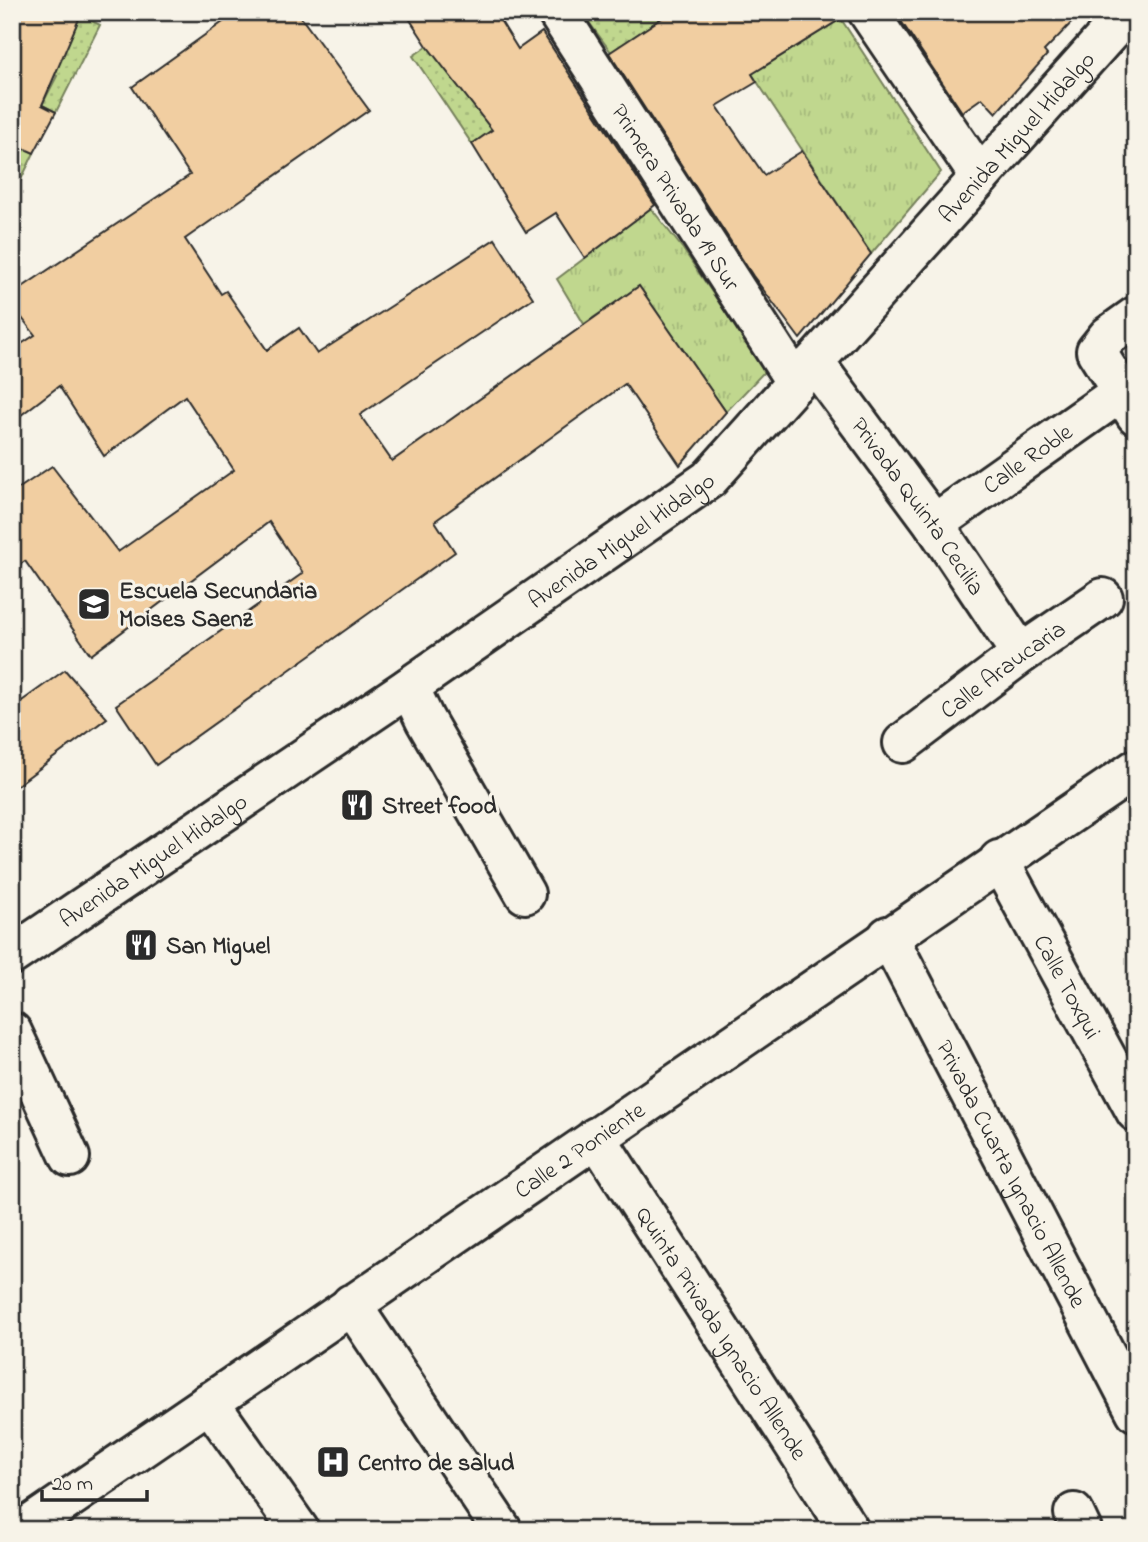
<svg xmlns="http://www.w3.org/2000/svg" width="1148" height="1542" font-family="'Indie Flower',sans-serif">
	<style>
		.grass { fill: url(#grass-tufts); stroke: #76815c; stroke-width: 2 }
		.park { fill: url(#park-dots); stroke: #76815c; stroke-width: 2 }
		.building { fill: #f1cea1; stroke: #2b2b2b; stroke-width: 2 }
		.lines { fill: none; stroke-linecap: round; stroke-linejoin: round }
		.minor-casing { stroke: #2b2b2b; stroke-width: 44 }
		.minor { stroke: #f7f3e8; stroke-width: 38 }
		.labels { text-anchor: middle; stroke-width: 6; stroke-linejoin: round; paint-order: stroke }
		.street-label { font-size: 24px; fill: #2b2b2b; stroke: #f7f3e8 }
		.poi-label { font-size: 24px; font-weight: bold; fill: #2b2b2b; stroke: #f7f3e8; text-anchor: start }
	</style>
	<defs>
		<pattern id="grass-tufts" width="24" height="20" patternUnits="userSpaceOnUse" patternTransform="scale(1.75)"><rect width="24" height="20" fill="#c0d78e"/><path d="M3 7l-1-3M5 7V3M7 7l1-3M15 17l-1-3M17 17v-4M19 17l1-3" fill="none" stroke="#a5b97b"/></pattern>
		<pattern id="park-dots" width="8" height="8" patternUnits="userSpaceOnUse" patternTransform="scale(1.75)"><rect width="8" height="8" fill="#c0d78e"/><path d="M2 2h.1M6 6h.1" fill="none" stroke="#a5b97b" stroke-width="1.8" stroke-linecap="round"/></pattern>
	</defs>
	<rect width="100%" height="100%" fill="#f7f3e8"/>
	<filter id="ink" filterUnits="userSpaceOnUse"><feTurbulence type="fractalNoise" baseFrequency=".0143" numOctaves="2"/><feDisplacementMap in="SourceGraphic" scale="14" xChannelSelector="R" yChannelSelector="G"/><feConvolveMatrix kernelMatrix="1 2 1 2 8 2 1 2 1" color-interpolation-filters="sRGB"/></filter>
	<g filter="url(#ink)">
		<g class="grass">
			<polygon points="841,19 941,172 871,254 752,74"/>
			<polygon points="651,208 683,249 765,371 726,412 639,287 584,324 557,279"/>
		</g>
		<g class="park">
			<polygon points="600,12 671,12 611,52 588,21"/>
			<polygon points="81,15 100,25 56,112 42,105 57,76 37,66"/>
			<polygon points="427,46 492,130 472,144 413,56"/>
			<polygon points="12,143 34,153 12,198"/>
		</g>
		<g class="building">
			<polygon points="12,12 82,12 42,105 56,112 34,153 21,147 12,163"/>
			<polygon points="237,12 297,12 369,110 185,239 221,294 226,291 267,350 299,328 317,354 495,239 533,298 360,415 392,461 639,286 726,412 680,465 625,384 435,521 455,552 156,765 116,705 303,573 269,522 91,655 25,561 12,570 12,493 52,466 118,552 234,470 185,396 104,456 59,386 12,422 12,350 35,335 12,305 12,294 190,175 132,87"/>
			<polygon points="405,12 495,12 518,49 542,32 655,205 585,258 556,213 526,232 472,144 492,130 427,46"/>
			<polygon points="671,12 846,12 847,15 752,74 757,82 717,106 764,175 802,151 871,254 800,339 753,276 609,53"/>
			<polygon points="895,12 1082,12 1044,51 1047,55 996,113 982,98 962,112"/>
			<polygon points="65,670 107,718 12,789 12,708"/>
		</g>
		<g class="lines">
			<defs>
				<g id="minor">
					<path id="s1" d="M557,12L796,383"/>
					<polyline points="868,12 980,177"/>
					<polyline points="1136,316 1108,336 1096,351 1136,415"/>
					<path id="s2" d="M814,362L934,524L1021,654"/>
					<path id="s3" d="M934,524L1121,392"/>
					<polyline points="409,687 425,720 525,894"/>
					<path id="s4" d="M903,743L1021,654L1103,598"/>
					<path id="s5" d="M999,860L1136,1112"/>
					<path id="s6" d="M888,936L1136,1412"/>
					<path id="s7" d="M12,955L409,687L709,479L1128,12"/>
					<polyline points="12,1032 70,1157"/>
					<path id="s8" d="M596,1137L849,1530"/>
					<polyline points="351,1304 502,1530"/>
					<polyline points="209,1402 299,1530"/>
					<polyline points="1074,1513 1082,1530"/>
					<path id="s9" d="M23,1530L1136,769"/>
				</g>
			</defs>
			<use href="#minor" class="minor-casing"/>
			<use href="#minor" class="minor"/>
		</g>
	</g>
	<defs>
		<symbol id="school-square" viewBox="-11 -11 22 22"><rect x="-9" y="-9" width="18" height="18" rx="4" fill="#2b2b2b" stroke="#f7f3e8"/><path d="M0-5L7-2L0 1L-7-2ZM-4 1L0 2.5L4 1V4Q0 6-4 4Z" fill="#fff"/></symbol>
		<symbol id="restaurant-square" viewBox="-11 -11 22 22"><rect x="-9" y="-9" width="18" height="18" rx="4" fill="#2b2b2b" stroke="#f7f3e8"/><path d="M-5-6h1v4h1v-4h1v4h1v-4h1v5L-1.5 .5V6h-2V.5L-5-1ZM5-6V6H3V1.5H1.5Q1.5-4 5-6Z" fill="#fff"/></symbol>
		<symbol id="hospital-square" viewBox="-11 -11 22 22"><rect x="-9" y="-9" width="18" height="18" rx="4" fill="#2b2b2b" stroke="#f7f3e8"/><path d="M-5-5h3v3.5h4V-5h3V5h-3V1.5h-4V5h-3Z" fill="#fff"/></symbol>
	</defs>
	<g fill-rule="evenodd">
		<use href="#school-square" x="75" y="585" width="38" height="38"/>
		<use href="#restaurant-square" x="338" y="786" width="38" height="38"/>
		<use href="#restaurant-square" x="122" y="926" width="38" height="38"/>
		<use href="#hospital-square" x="314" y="1443" width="38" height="38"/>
	</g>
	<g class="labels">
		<g class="street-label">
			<text dy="8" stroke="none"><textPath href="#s7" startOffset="1304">Avenida Miguel Hidalgo</textPath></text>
			<text dy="8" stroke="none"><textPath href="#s1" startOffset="220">Primera Privada 19 Sur</textPath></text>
			<text dy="8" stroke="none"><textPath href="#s3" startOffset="114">Calle Roble</textPath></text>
			<text dy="8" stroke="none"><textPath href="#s2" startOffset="178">Privada Quinta Cecilia</textPath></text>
			<text dy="8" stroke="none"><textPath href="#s7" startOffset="737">Avenida Miguel Hidalgo</textPath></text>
			<text dy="8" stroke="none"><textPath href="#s4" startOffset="124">Calle Araucaria</textPath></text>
			<text dy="8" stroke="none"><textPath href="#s7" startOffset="170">Avenida Miguel Hidalgo</textPath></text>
			<text dy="8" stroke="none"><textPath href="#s5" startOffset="144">Calle Toxqui</textPath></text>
			<text dy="8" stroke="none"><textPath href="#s9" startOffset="674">Calle 2 Poniente</textPath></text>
			<text dy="8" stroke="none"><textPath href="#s6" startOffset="268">Privada Cuarta Ignacio Allende</textPath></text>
			<text dy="8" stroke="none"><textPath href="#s8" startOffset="233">Quinta Privada Ignacio Allende</textPath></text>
		</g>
		<g class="poi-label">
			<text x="119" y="598">Escuela Secundaria<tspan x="119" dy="28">Moises Saenz</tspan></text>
			<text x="382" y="813">Street food</text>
			<text x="166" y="953">San Miguel</text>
			<text x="358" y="1470">Centro de salud</text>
		</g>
	</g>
	<rect width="1148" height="1542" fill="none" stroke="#f7f3e8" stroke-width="42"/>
	<rect x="21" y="21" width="1106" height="1500" fill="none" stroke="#2b2b2b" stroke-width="2.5" filter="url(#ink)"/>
	<path d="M42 1490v10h105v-10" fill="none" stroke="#2b2b2b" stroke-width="3.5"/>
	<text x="52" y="1490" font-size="21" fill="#2b2b2b" stroke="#f7f3e8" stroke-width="5" paint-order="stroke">20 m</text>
</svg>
